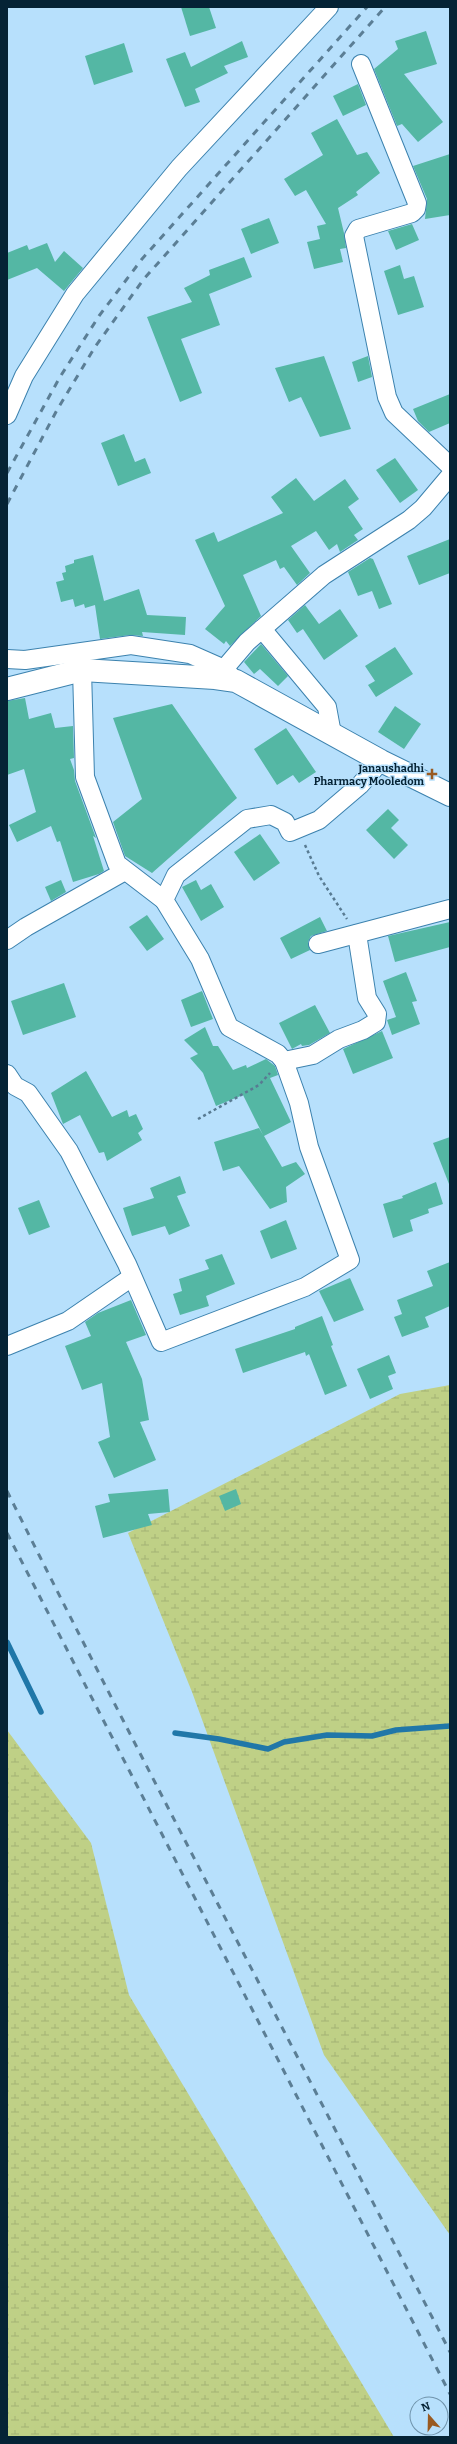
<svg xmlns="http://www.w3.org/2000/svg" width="457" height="2444" font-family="Bitter,serif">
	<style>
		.wetland { fill: url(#wetland-marsh) }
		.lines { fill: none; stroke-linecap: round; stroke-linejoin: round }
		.stream { stroke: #2077a8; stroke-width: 5.5 }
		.building { fill: #54b7a4 }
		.street-casing { stroke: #3c82ae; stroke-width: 20 }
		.secondary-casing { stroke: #3c82ae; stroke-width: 24 }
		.path { stroke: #587b92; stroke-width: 2.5; stroke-dasharray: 3 3; stroke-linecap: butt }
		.street { stroke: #fff; stroke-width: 18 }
		.secondary { stroke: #fff; stroke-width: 22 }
		.rail { stroke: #5b7e95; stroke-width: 3; stroke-dasharray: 7 7; stroke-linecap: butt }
		.poi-dot { fill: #995a21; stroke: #b7e0fc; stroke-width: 1.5 }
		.labels { text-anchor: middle; stroke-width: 3; stroke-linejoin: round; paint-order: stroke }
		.poi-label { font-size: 11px; font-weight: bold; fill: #052335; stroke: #b7e0fc; text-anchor: end }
	</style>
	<defs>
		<pattern id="wetland-marsh" width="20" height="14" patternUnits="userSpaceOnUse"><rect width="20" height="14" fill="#bfd086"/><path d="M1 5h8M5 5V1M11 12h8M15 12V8" fill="none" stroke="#a3b274"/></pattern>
	</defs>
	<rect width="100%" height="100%" fill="#b7e0fc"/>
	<g class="wetland">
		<polygon points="450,1385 450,2235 324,2055 192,1692 128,1533 400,1394"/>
		<polygon points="7,1730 91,1843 129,1995 394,2437 7,2437"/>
	</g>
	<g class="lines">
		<g class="stream">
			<polyline points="7,1642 41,1712"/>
			<polyline points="175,1733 219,1739 268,1749 284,1742 327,1735 372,1736 396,1730 450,1726"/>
		</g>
	</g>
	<g class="building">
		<polygon points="181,7 209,7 216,28 190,36"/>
		<polygon points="426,31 437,64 404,74 443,122 418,142 402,124 397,126 374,69 398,49 395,41"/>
		<polygon points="242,41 248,57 224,66 228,73 195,89 200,102 185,107 166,59 185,52 191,67"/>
		<polygon points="124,43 133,72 94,85 85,56"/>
		<polygon points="358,84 366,105 343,116 333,96"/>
		<polygon points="337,119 357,155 367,152 380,173 356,192 358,195 338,208 344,233 346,248 340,249 343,262 314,269 307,242 320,239 317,226 326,224 306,190 295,196 284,179 323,155 311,133"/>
		<polygon points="450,154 450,215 425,219 427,199 413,166"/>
		<polygon points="269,218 279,243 251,254 241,229"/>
		<polygon points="412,224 419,240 396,250 388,231"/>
		<polygon points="47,243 55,262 64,251 83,268 64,291 37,268 7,280 7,253 27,245 29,250"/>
		<polygon points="244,257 252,277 209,294 220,325 181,339 202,393 180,402 147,317 192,302 184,288 210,275 209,270"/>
		<polygon points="400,265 404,279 414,276 424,307 398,315 384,271"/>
		<polygon points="324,356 351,429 320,437 301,397 289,402 275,368"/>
		<polygon points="368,356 372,377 358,382 352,362"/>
		<polygon points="450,394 450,423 429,432 418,421 413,409"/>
		<polygon points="124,434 135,462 145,458 151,473 118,486 101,443"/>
		<polygon points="395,458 418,490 400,503 376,470"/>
		<polygon points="296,478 314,501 345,479 359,499 348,507 363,529 354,535 358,540 340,552 337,544 329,550 316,531 291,546 310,573 297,585 284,567 280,569 276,560 243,575 261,616 230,646 226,641 224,644 205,629 225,606 195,540 214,532 218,542 283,513 271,497"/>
		<polygon points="450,539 450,573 419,585 407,556"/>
		<polygon points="93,555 104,601 139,589 147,615 186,617 185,635 142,632 143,636 130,635 100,639 95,605 85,608 84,604 75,607 73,599 61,602 56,582 64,580 62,573 66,572 65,566 74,563 74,560"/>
		<polygon points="370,558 373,559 392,604 379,609 372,591 358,596 348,572"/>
		<polygon points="305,605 319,624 340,609 358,636 324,660 303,629 297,633 288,620"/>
		<polygon points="261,644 288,676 278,686 260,669 254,674 244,662"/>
		<polygon points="395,647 413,674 376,697 368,685 375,681 365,666"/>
		<polygon points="25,698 29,719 51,713 55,728 73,726 74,758 70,759 74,770 75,781 96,838 93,836 104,871 99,874 73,882 60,841 57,842 51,826 17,842 9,825 36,812 24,769 7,775 7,701"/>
		<polygon points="172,704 237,798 152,873 125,856 113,822 142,799 113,718"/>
		<polygon points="395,706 421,724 404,749 378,732"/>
		<polygon points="286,728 316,772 299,783 293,775 277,785 254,749"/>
		<polygon points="388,809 399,820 391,828 408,845 394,859 366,830"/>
		<polygon points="260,834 280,863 254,881 234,852"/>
		<polygon points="61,880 66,892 51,901 45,887"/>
		<polygon points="196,880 201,890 211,884 224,907 201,921 182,887"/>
		<polygon points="147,915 164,939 147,951 129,927"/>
		<polygon points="320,917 327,931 311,936 308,942 310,950 291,959 280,938"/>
		<polygon points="450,922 450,947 395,962 388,936"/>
		<polygon points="406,972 417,1001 412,1002 420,1024 392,1035 387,1020 396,1017 383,981"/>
		<polygon points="64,983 76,1017 23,1035 11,1001"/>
		<polygon points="202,991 213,1019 191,1027 181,1000"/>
		<polygon points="315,1005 330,1033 309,1045 302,1046 301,1044 292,1049 279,1023"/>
		<polygon points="205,1027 213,1046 218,1046 233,1070 246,1065 247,1068 266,1059 275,1066 278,1075 270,1078 291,1122 264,1136 282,1167 296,1162 305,1174 286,1187 287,1202 270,1209 239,1166 223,1171 214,1142 259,1128 263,1135 243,1095 216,1106 203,1073 190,1058 198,1054 184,1040"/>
		<polygon points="382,1031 393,1058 353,1074 343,1049"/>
		<polygon points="86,1071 112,1117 127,1110 129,1117 136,1114 143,1129 138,1133 142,1140 107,1161 104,1152 99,1153 80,1115 63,1124 51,1093"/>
		<polygon points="450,1137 450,1184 449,1184 433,1143"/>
		<polygon points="180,1176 186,1193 177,1196 190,1226 169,1235 165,1226 132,1236 123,1208 154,1198 150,1188"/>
		<polygon points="436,1182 443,1204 428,1209 429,1213 410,1220 413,1231 393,1238 383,1204 403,1198 402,1196"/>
		<polygon points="39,1200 50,1227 29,1235 18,1208"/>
		<polygon points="286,1220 297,1249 271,1259 260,1231"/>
		<polygon points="222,1254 235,1284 206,1296 209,1306 180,1315 173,1294 182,1291 179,1279 209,1269 205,1260"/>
		<polygon points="450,1262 450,1306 425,1317 429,1327 402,1337 394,1317 402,1314 397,1300 433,1286 427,1271"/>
		<polygon points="350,1278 364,1310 334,1322 319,1291"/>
		<polygon points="131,1300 146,1335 126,1342 142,1379 149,1420 140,1422 156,1460 114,1478 98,1442 110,1437 102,1383 82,1390 65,1346 91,1336 85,1322 98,1313"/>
		<polygon points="322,1316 333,1345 331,1346 347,1386 325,1395 309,1354 306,1356 305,1352 243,1373 235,1349 295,1329 295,1327"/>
		<polygon points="389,1355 396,1373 388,1376 393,1389 370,1399 357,1369"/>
		<polygon points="168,1489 170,1512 148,1514 152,1525 103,1538 95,1506 110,1502 108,1494"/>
		<polygon points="236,1489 241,1504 225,1511 219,1496"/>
	</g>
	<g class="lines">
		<defs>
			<g id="street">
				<polyline points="361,64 417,203 416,209 412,213 358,229 354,236 387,397 394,413 450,466"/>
				<polyline points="7,415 24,376 75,294 179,168 329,7"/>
				<polyline points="262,629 327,707 332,734"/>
				<polyline points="7,659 25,660 131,645 190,654 224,669 232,677"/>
				<polyline points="224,669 247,642 324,575 409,520 423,508 450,476"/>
				<polyline points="82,670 85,777 117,864 164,900"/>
				<polyline points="7,940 26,927 125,871"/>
				<polyline points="318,944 450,909"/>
				<polyline points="284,1061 278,1054 229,1027 200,959 164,900 176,875 247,819 271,815 285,822 290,832 319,820 360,785 381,761"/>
				<polyline points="7,1074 15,1086 28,1093 69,1151 127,1264 161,1342 305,1287 350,1260 309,1147 299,1103 284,1061 313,1055 339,1039 363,1030 376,1022 377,1014 367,998 357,934"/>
				<polyline points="7,1346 68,1321 132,1277"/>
			</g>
			<polyline id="secondary" points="7,689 82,670 215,678 236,681 381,761 450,795"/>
		</defs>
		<use href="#street" class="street-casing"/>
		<use href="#secondary" class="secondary-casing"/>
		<g class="path">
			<polyline points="305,845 319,876 347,919"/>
			<polyline points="198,1119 259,1085 270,1073"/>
		</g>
		<use href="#street" class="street"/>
		<use href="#secondary" class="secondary"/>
		<g class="rail">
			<polyline points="7,473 60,377 99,316 142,259 367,7"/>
			<polyline points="7,504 57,410 95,347 143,280 385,7"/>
			<path d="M7,1491C151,1780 303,2065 450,2352"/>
			<polyline points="7,1533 450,2394"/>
		</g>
	</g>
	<path class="poi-dot" d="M430 768h4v4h4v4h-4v4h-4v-4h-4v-4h4z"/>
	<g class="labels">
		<g class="poi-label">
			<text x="424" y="772">Janaushadhi<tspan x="424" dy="13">Pharmacy Mooledom</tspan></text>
		</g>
	</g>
	<rect width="457" height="2444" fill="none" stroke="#052335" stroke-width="16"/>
	<g transform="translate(429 2416) rotate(340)"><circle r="19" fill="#b7e0fc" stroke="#7094ac"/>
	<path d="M0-3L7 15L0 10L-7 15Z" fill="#995a21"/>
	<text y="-6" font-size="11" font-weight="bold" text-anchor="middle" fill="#052335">N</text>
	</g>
</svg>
